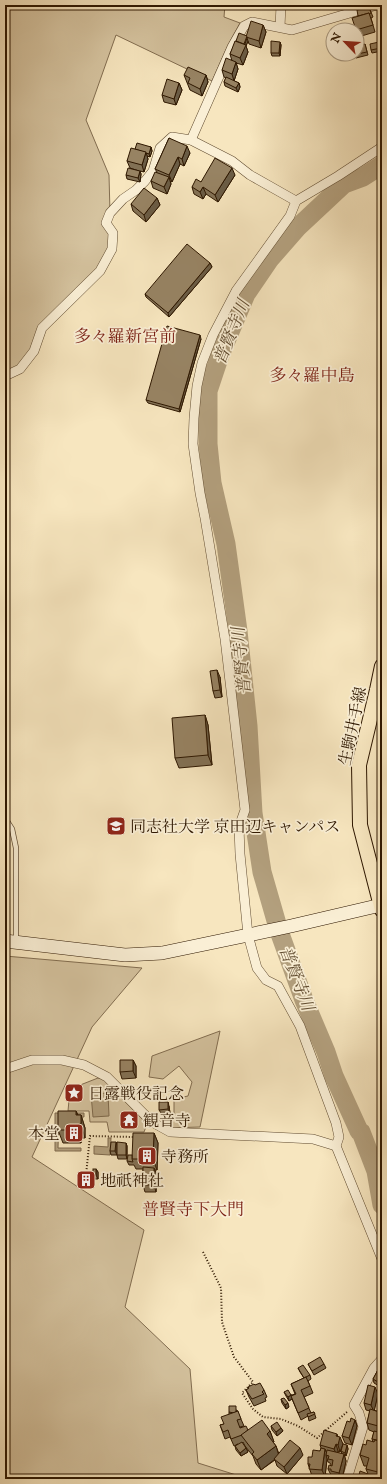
<svg xmlns="http://www.w3.org/2000/svg" width="387" height="1484" font-family="'IM FELL English','Noto Serif JP',serif">
	<style>
		.green { fill: #d5c39f; stroke: #826d50 }
		.water { fill: #b3a07e; stroke: #7e694c }
		.lines { fill: none; stroke-linecap: round; stroke-linejoin: round }
		.river { stroke: #b3a07e; stroke-width: 19 }
		.lane-casing { stroke: #604b30; stroke-width: 6 }
		.street-casing { stroke: #604b30; stroke-width: 10 }
		.secondary-casing { stroke: #2e1700; stroke-width: 14 }
		.primary-casing { stroke: #2e1700; stroke-width: 16 }
		.path { stroke: #2e1700; stroke-width: 2; stroke-dasharray: 1 2; stroke-linecap: butt }
		.lane { stroke: #faefd5; stroke-width: 4.5 }
		.street { stroke: #faefd5; stroke-width: 9 }
		.secondary { stroke: #faefd5; stroke-width: 13 }
		.primary { stroke: #f7e6bf; stroke-width: 14 }
		.wall { fill: #827155; stroke: #2e1700; fill-rule: evenodd }
		.shaded-wall { fill: #6a5c45; stroke: #2e1700 }
		.building { fill: #978363; stroke: #2e1700 }
		.labels { text-anchor: middle; stroke-width: 3.5; stroke-linejoin: round; paint-order: stroke }
		.street-label { font-size: 16px; fill: #2e1700; stroke: #faefd5 }
		.poi-label { font-size: 16px; fill: #2e1700; stroke: #faefd5; text-anchor: start }
		.water-label { font-size: 17px; font-style: italic; fill: #634e32; stroke: #faefd5 }
		.neighbourhood-label { font-size: 17px; fill: #7a1f14; stroke: #faefd5 }
	</style>
	<rect width="100%" height="100%" fill="#f7e6bf"/>
	<filter id="stains"><feTurbulence type="fractalNoise" baseFrequency=".005" numOctaves="4"/><feColorMatrix values="0 0 0 0 .2 0 0 0 0 .09 0 0 0 0 .02 0 0 0 .5 -.17"/></filter>
	<radialGradient id="worn" r=".72"><stop offset=".6" stop-color="#630" stop-opacity="0"/><stop offset="1" stop-color="#630" stop-opacity=".3"/></radialGradient>
	<g class="green">
		<polygon points="5,5 225,5 224,17 240,23 228,45 212,81 116,35 86,120 109,175 110,213 106,223 113,233 100,271 42,328 20,369 5,376"/>
		<polygon points="5,956 142,968 92,1027 32,1157 144,1230 125,1307 190,1369 198,1463 249,1479 5,1479"/>
		<polygon points="220,1031 200,1127 168,1128 170,1119 174,1115 174,1099 188,1096 192,1082 179,1066 163,1079 149,1077 152,1056"/>
		<polygon points="98,1078 103,1079 147,1124 144,1132 109,1132 107,1122 90,1122 89,1111 68,1111 70,1089"/>
	</g>
	<g class="water">
		<polygon points="108,1093 109,1116 93,1117 91,1094"/>
		<polygon points="55,1113 84,1113 84,1117 59,1117 58,1148 81,1148 81,1151 55,1151"/>
		<polygon points="108,1138 111,1138 110,1155 94,1154 94,1146 108,1147"/>
	</g>
	<g class="lines">
		<polyline class="river" points="382,165 363,177 344,184 298,227 270,259 246,294 220,355 208,391 208,444 212,483 226,544 238,631 248,726 253,813 262,872 279,931 304,1000 326,1052 334,1076 359,1131 361,1132 376,1171 382,1205"/>
		<defs>
			<polyline id="lane" points="5,818 12,829 16,848 16,941"/>
			<g id="street">
				<polyline points="280,27 281,5"/>
				<polyline points="191,140 232,47 244,26 252,22 292,30 377,5"/>
				<polyline points="296,201 338,176 382,147"/>
				<polyline points="5,376 20,369 34,351 42,328 100,271 112,249 113,233 106,223 110,213 123,199 136,190 145,181 153,171 160,148 172,137 191,140 232,161 250,175 296,201 290,216 236,291 213,335 202,363 197,386 194,418 193,444 200,493 205,518 225,639 245,810 239,827 240,854 248,935 257,968 266,980 278,986 300,1026 336,1123 339,1137 336,1146 382,1259"/>
				<polyline points="5,1069 32,1060 62,1060 84,1065 107,1077 152,1122 170,1132 313,1139 336,1146"/>
				<polyline points="347,1479 363,1427 359,1413 354,1405 374,1368 382,1359"/>
			</g>
			<polyline id="secondary" points="5,941 125,955 162,953 291,926 381,905"/>
			<polyline id="primary" points="382,666 377,690 359,765 360,825 382,910"/>
		</defs>
		<use href="#lane" class="lane-casing"/>
		<use href="#street" class="street-casing"/>
		<use href="#secondary" class="secondary-casing"/>
		<use href="#primary" class="primary-casing"/>
		<g class="path">
			<polyline points="86,1175 90,1136 134,1137"/>
			<polyline points="203,1252 221,1288 222,1322 234,1357 253,1382 242,1393 253,1409 263,1417 281,1419 298,1426 317,1438 347,1412"/>
		</g>
		<use href="#lane" class="lane"/>
		<use href="#street" class="street"/>
		<use href="#secondary" class="secondary"/>
		<use href="#primary" class="primary"/>
	</g>
	<g class="wall">
		<polygon points="238,5 255,5 255,8 239,9"/>
		<polygon points="369,7 373,17 371,18 375,32 358,37 357,33 357,30 356,30 358,16"/>
		<polygon points="263,25 266,32 261,48 249,44 248,41 246,46 248,52 243,65 236,63 238,69 234,81 239,83 240,87 238,92 225,86 224,82 226,78 224,77 222,70 232,61 230,54 236,41 247,36"/>
		<polygon points="280,42 281,45 280,56 272,56 271,53"/>
		<polygon points="379,42 382,51 372,53 371,50"/>
		<polygon points="365,44 368,55 356,58 354,54"/>
		<polygon points="184,75 206,75 208,82 202,96 190,90"/>
		<polygon points="179,83 182,90 176,105 164,102 162,95"/>
		<polygon points="169,138 190,153 184,166 180,164 172,182 170,181 171,184 167,194 153,188 151,181 157,172 155,169"/>
		<polygon points="151,147 152,151 150,157 147,156 148,159 144,172 140,171 141,174 140,182 127,179 126,175 139,171 130,168 127,161 135,149"/>
		<polygon points="235,175 218,202 206,194 203,199 194,194 192,187 201,182"/>
		<polygon points="157,198 160,205 146,222 133,211 131,204"/>
		<polygon points="210,263 212,267 169,317 146,297 145,294"/>
		<polygon points="201,339 180,412 148,403 146,400"/>
		<polygon points="220,677 222,697 215,698 213,691"/>
		<polygon points="205,715 208,725 212,765 179,768 175,758"/>
		<polygon points="382,736 382,758 380,753 380,751 379,748"/>
		<polygon points="133,1060 136,1066 136,1078 122,1079 120,1072"/>
		<polygon points="169,1106 170,1113 161,1113 159,1110"/>
		<polygon points="76,1111 78,1115 81,1115 85,1128 85,1138 81,1138 81,1143 63,1143 58,1130"/>
		<polygon points="154,1133 158,1143 157,1170 155,1170 157,1175 156,1192 145,1192 143,1185 143,1169 136,1169 134,1165 129,1165 127,1161 132,1155"/>
		<polygon points="116,1142 117,1145 117,1155 111,1155 110,1151"/>
		<polygon points="126,1143 127,1146 127,1159 118,1159 117,1155"/>
		<polygon points="96,1169 98,1172 98,1179 94,1179 93,1175"/>
		<polygon points="90,1176 90,1184 83,1184 81,1181"/>
		<polygon points="308,1364 324,1364 326,1368 314,1375"/>
		<polygon points="380,1366 379,1386 374,1383 373,1379"/>
		<polygon points="298,1368 310,1375 311,1379 308,1381 313,1393 304,1397 311,1413 314,1412 316,1418 309,1421 308,1416 301,1420 292,1399 289,1401 286,1396 284,1392 292,1395 295,1394 291,1384 304,1378 300,1372"/>
		<polygon points="255,1385 264,1390 267,1397 265,1398 266,1401 254,1406 249,1397 246,1390"/>
		<polygon points="378,1394 374,1410 379,1412 382,1401 382,1479 370,1479 366,1469 367,1466 364,1466 360,1455 366,1445 373,1442 372,1439 374,1432 369,1430 367,1423 370,1411 366,1410 364,1403"/>
		<polygon points="281,1399 289,1407 286,1409 282,1403"/>
		<polygon points="237,1410 244,1426 240,1427 240,1428 248,1430 270,1431 274,1442 273,1442 276,1446 279,1454 303,1455 287,1474 277,1466 275,1460 261,1470 256,1464 253,1456 245,1446 243,1442 242,1443 246,1448 248,1452 241,1456 236,1450 235,1446 238,1444 234,1446 230,1437 225,1439 220,1425 224,1424 229,1414 229,1412"/>
		<polygon points="355,1420 357,1426 352,1445 345,1443 342,1436 350,1422"/>
		<polygon points="271,1426 281,1428 283,1431 277,1436 272,1430"/>
		<path d="M338,1436L343,1444L340,1452L338,1451V1453L342,1454L341,1451L347,1445L348,1449L346,1456L344,1455L346,1461L342,1479H323V1477L312,1476L308,1464L312,1457L320,1451L321,1448L320,1445ZM327,1459L328,1462L330,1463L331,1465L328,1469L331,1475L325,1476Z"/>
	</g>
	<g class="shaded-wall">
		<polygon points="263,25 266,32 261,48 259,41"/>
		<polygon points="247,38 248,41 246,46 248,52 243,65 240,58"/>
		<polygon points="280,42 281,45 280,56 279,53"/>
		<polygon points="236,62 238,69 234,81 232,74"/>
		<polygon points="206,75 208,82 202,96 200,89"/>
		<polygon points="179,83 182,90 176,105 174,99"/>
		<polygon points="239,83 240,87 238,92 236,88"/>
		<polygon points="187,146 190,153 184,166 182,159"/>
		<polygon points="151,147 152,151 150,157 149,154"/>
		<polygon points="146,152 148,159 144,172 142,165"/>
		<polygon points="178,157 180,164 172,182 169,175"/>
		<polygon points="232,168 235,175 218,202 215,195"/>
		<polygon points="140,171 141,174 140,182 138,178"/>
		<polygon points="169,177 171,184 167,194 164,187"/>
		<polygon points="203,187 206,194 203,199 200,192"/>
		<polygon points="157,198 160,205 146,222 144,215"/>
		<polygon points="210,263 212,267 169,317 168,313"/>
		<polygon points="200,335 201,339 180,412 179,409"/>
		<polygon points="217,670 220,677 222,697 220,690"/>
		<polygon points="205,715 208,725 212,765 208,755"/>
		<polygon points="133,1060 136,1066 136,1078 133,1071"/>
		<polygon points="168,1102 169,1106 170,1113 168,1109"/>
		<polygon points="76,1111 81,1123 81,1115 85,1128 85,1138 81,1124 76,1115"/>
		<polygon points="76,1125 81,1138 81,1143 76,1130"/>
		<polygon points="154,1133 158,1143 157,1170 153,1159"/>
		<polygon points="116,1142 117,1145 117,1155 115,1151"/>
		<polygon points="126,1143 127,1146 127,1159 126,1155"/>
		<polygon points="154,1168 157,1175 156,1192 154,1185"/>
		<polygon points="96,1169 98,1172 98,1179 96,1175"/>
		<polygon points="89,1173 90,1176 90,1184 89,1180"/>
		<polygon points="382,1375 382,1380 379,1386 378,1382"/>
		<polygon points="375,1387 378,1394 374,1412 371,1405"/>
		<polygon points="291,1395 293,1398 289,1401 288,1397"/>
		<polygon points="288,1403 289,1407 286,1409 285,1405"/>
		<polygon points="355,1420 357,1426 352,1445 349,1438"/>
		<polygon points="281,1428 283,1431 277,1436 276,1432"/>
		<polygon points="270,1431 274,1442 270,1444 267,1434"/>
		<polygon points="337,1434 339,1440 340,1437 343,1444 340,1452 338,1445 336,1436"/>
		<polygon points="336,1444 338,1451 337,1456 334,1449"/>
		<polygon points="347,1445 348,1449 346,1456 345,1453"/>
		<polygon points="276,1446 279,1456 261,1470 257,1460"/>
		<polygon points="246,1448 248,1452 241,1456 240,1453"/>
		<polygon points="300,1448 303,1455 287,1474 284,1467"/>
		<polygon points="325,1449 328,1456 326,1455 327,1459 325,1477 322,1470"/>
		<polygon points="344,1454 346,1461 342,1479 341,1479 339,1473"/>
		<polygon points="368,1474 369,1478 369,1479 367,1479"/>
	</g>
	<g class="building">
		<polygon points="369,7 371,13 369,14 369,13 358,16 357,10"/>
		<polygon points="369,13 373,25 356,30 352,18"/>
		<polygon points="251,21 263,25 259,41 246,37"/>
		<polygon points="239,33 247,36 244,44 236,41"/>
		<polygon points="235,41 246,45 240,58 230,54"/>
		<polygon points="271,41 280,42 279,53 271,53"/>
		<polygon points="379,42 381,48 371,50 370,44"/>
		<polygon points="365,44 367,52 357,54 357,46"/>
		<polygon points="226,58 236,62 232,74 222,70"/>
		<polygon points="188,67 206,75 200,89 188,83 190,78 184,75"/>
		<polygon points="226,77 239,83 236,88 224,82"/>
		<polygon points="167,79 179,83 174,99 162,95"/>
		<polygon points="169,138 187,146 182,159 178,157 169,175 155,169"/>
		<polygon points="137,143 151,147 149,154 135,149"/>
		<polygon points="131,148 146,152 142,165 127,161"/>
		<polygon points="215,158 232,168 215,195 203,187 200,192 192,187 196,179 201,182"/>
		<polygon points="128,168 140,171 138,178 126,175"/>
		<polygon points="155,172 169,177 164,187 151,181"/>
		<polygon points="144,188 157,198 144,215 131,204"/>
		<polygon points="187,244 210,263 168,313 145,294"/>
		<polygon points="167,326 200,335 179,409 146,400"/>
		<polygon points="217,670 220,690 213,691 210,671"/>
		<polygon points="205,715 208,755 175,758 172,718"/>
		<polygon points="382,736 382,753 380,753 381,748 379,748"/>
		<polygon points="120,1060 133,1060 133,1071 120,1072"/>
		<polygon points="159,1102 168,1102 168,1109 159,1110"/>
		<polygon points="58,1111 76,1111 76,1115 81,1115 81,1124 76,1125 76,1130 58,1130"/>
		<polygon points="133,1133 154,1133 153,1159 132,1159"/>
		<polygon points="111,1142 116,1142 115,1151 110,1151"/>
		<polygon points="117,1142 126,1143 126,1155 117,1155"/>
		<polygon points="128,1155 132,1155 132,1159 133,1162 127,1161"/>
		<polygon points="143,1167 154,1168 154,1185 143,1185"/>
		<rect x="93" y="1169" width="3" height="6"/>
		<polygon points="81,1173 89,1173 89,1180 81,1181"/>
		<polygon points="320,1357 324,1364 312,1371 308,1364"/>
		<polygon points="303,1365 310,1375 304,1378 298,1368"/>
		<polygon points="380,1366 382,1367 382,1375 378,1382 373,1379"/>
		<polygon points="306,1377 310,1386 301,1390 309,1408 298,1413 291,1396 296,1394 291,1384"/>
		<polygon points="260,1383 264,1390 262,1392 264,1394 252,1399 246,1390 249,1388 248,1387 254,1384 255,1385"/>
		<polygon points="368,1385 375,1387 371,1405 364,1403"/>
		<polygon points="288,1390 291,1395 288,1397 284,1392"/>
		<polygon points="284,1398 288,1403 285,1405 281,1399"/>
		<polygon points="382,1401 382,1427 367,1423 370,1409 379,1412"/>
		<polygon points="229,1406 236,1406 236,1412 234,1413 229,1412"/>
		<polygon points="238,1411 241,1419 237,1420 240,1428 246,1426 248,1430 242,1435 231,1439 228,1430 223,1432 220,1425 224,1424 221,1417"/>
		<polygon points="314,1412 315,1414 308,1417 307,1414"/>
		<polygon points="351,1418 355,1420 349,1438 342,1436 347,1421 350,1422"/>
		<polygon points="262,1420 270,1431 267,1434 276,1446 257,1460 252,1454 254,1452 241,1435"/>
		<polygon points="277,1422 281,1428 276,1432 271,1426"/>
		<polygon points="324,1430 337,1434 336,1436 340,1437 338,1445 336,1444 334,1449 320,1445"/>
		<polygon points="374,1431 382,1433 382,1441 372,1439"/>
		<polygon points="290,1440 300,1448 284,1467 274,1459"/>
		<polygon points="367,1440 374,1442 375,1440 382,1442 382,1473 366,1469 369,1458 360,1455 363,1444 366,1445"/>
		<polygon points="242,1442 246,1448 240,1453 235,1446"/>
		<polygon points="343,1444 347,1445 345,1453 341,1451"/>
		<polygon points="321,1448 325,1449 322,1470 309,1469 310,1464 308,1464 308,1457 312,1457 313,1450 320,1451"/>
		<polygon points="327,1450 344,1454 339,1473 331,1471 331,1469 328,1469 329,1465 332,1466 333,1460 328,1459 329,1456 326,1455"/>
		<polygon points="360,1471 368,1474 367,1479 358,1479"/>
		<polygon points="326,1474 339,1476 339,1479 323,1479 324,1476 325,1476"/>
	</g>
	<defs>
		<symbol id="university-square" viewBox="-11 -11 22 22"><rect x="-9" y="-9" width="18" height="18" rx="4" fill="#8f2418" stroke="#faefd5"/><path d="M0-5L7-2L0 1L-7-2ZM-4 1L0 2.5L4 1V4Q0 6-4 4Z" fill="#fff"/></symbol>
		<symbol id="sight-square" viewBox="-11 -11 22 22"><rect x="-9" y="-9" width="18" height="18" rx="4" fill="#8f2418" stroke="#faefd5"/><path d="M0-6L1.8-2.2L6-1.7L2.9 1.2L3.7 5.4L0 3.3L-3.7 5.4L-2.9 1.2L-6-1.7L-1.8-2.2Z" fill="#fff"/></symbol>
		<symbol id="temple-square" viewBox="-11 -11 22 22"><rect x="-9" y="-9" width="18" height="18" rx="4" fill="#8f2418" stroke="#faefd5"/><path d="M0-6L5-2H3V0L6.5 2.5H4V6H1.5V3h-3V6H-4V2.5H-6.5L-3 0V-2H-5Z" fill="#fff"/></symbol>
		<symbol id="building-square" viewBox="-11 -11 22 22"><rect x="-9" y="-9" width="18" height="18" rx="4" fill="#8f2418" stroke="#faefd5"/><path d="M-4-6H4V6H1V3H-1V6H-4ZM-2.5-4.3h1.7v1.8h-1.7ZM.8-4.3h1.7v1.8H.8ZM-2.5-1h1.7V.8h-1.7ZM.8-1h1.7V.8H.8Z" fill="#fff"/></symbol>
	</defs>
	<g fill-rule="evenodd">
		<use href="#university-square" x="105" y="815" width="22" height="22"/>
		<use href="#sight-square" x="63" y="1082" width="22" height="22"/>
		<use href="#temple-square" x="118" y="1109" width="22" height="22"/>
		<use href="#building-square" x="63" y="1122" width="22" height="22"/>
		<use href="#building-square" x="136" y="1145" width="22" height="22"/>
		<use href="#building-square" x="75" y="1169" width="22" height="22"/>
	</g>
	<g class="labels">
		<g class="street-label">
			<text transform="translate(352 726) rotate(-78)" y="6">生駒井手線</text>
		</g>
		<g class="poi-label">
			<text x="130" y="832">同志社大学 京田辺キャンパス</text>
			<text x="88" y="1099">日露戦役記念</text>
			<text x="143" y="1126">観音寺</text>
			<text x="60" y="1139" text-anchor="end">本堂</text>
			<text x="161" y="1162">寺務所</text>
			<text x="100" y="1186">地祇神社</text>
		</g>
		<g class="water-label">
			<text transform="translate(231 332) rotate(-68)" y="6">普賢寺川</text>
			<text transform="translate(241 661) rotate(-96)" y="6">普賢寺川</text>
			<text transform="translate(297 978) rotate(69)" y="6">普賢寺川</text>
		</g>
		<g class="neighbourhood-label">
			<text x="125" y="342">多々羅新宮前</text>
			<text x="312" y="381">多々羅中島</text>
			<text x="193" y="1215">普賢寺下大門</text>
		</g>
	</g>
	<rect width="387" height="1484" fill="none" stroke="#f7e6bf" stroke-width="20"/>
	<rect x="6" y="6" width="375" height="1472" fill="none" stroke="#2e1700" stroke-width="2"/>
	<rect x="10" y="10" width="367" height="1464" fill="none" stroke="#2e1700"/>
	<g transform="translate(345 42) rotate(295)"><circle r="19" fill="#faefd5" stroke="#a89980"/>
	<path d="M0-3L7 15L0 10L-7 15Z" fill="#8f2418"/>
	<text y="-6" font-size="11" font-weight="bold" text-anchor="middle" fill="#2e1700">N</text>
	</g>
	<rect width="100%" height="100%" filter="url(#stains)"/>
	<rect width="100%" height="100%" fill="url(#worn)"/>
</svg>
